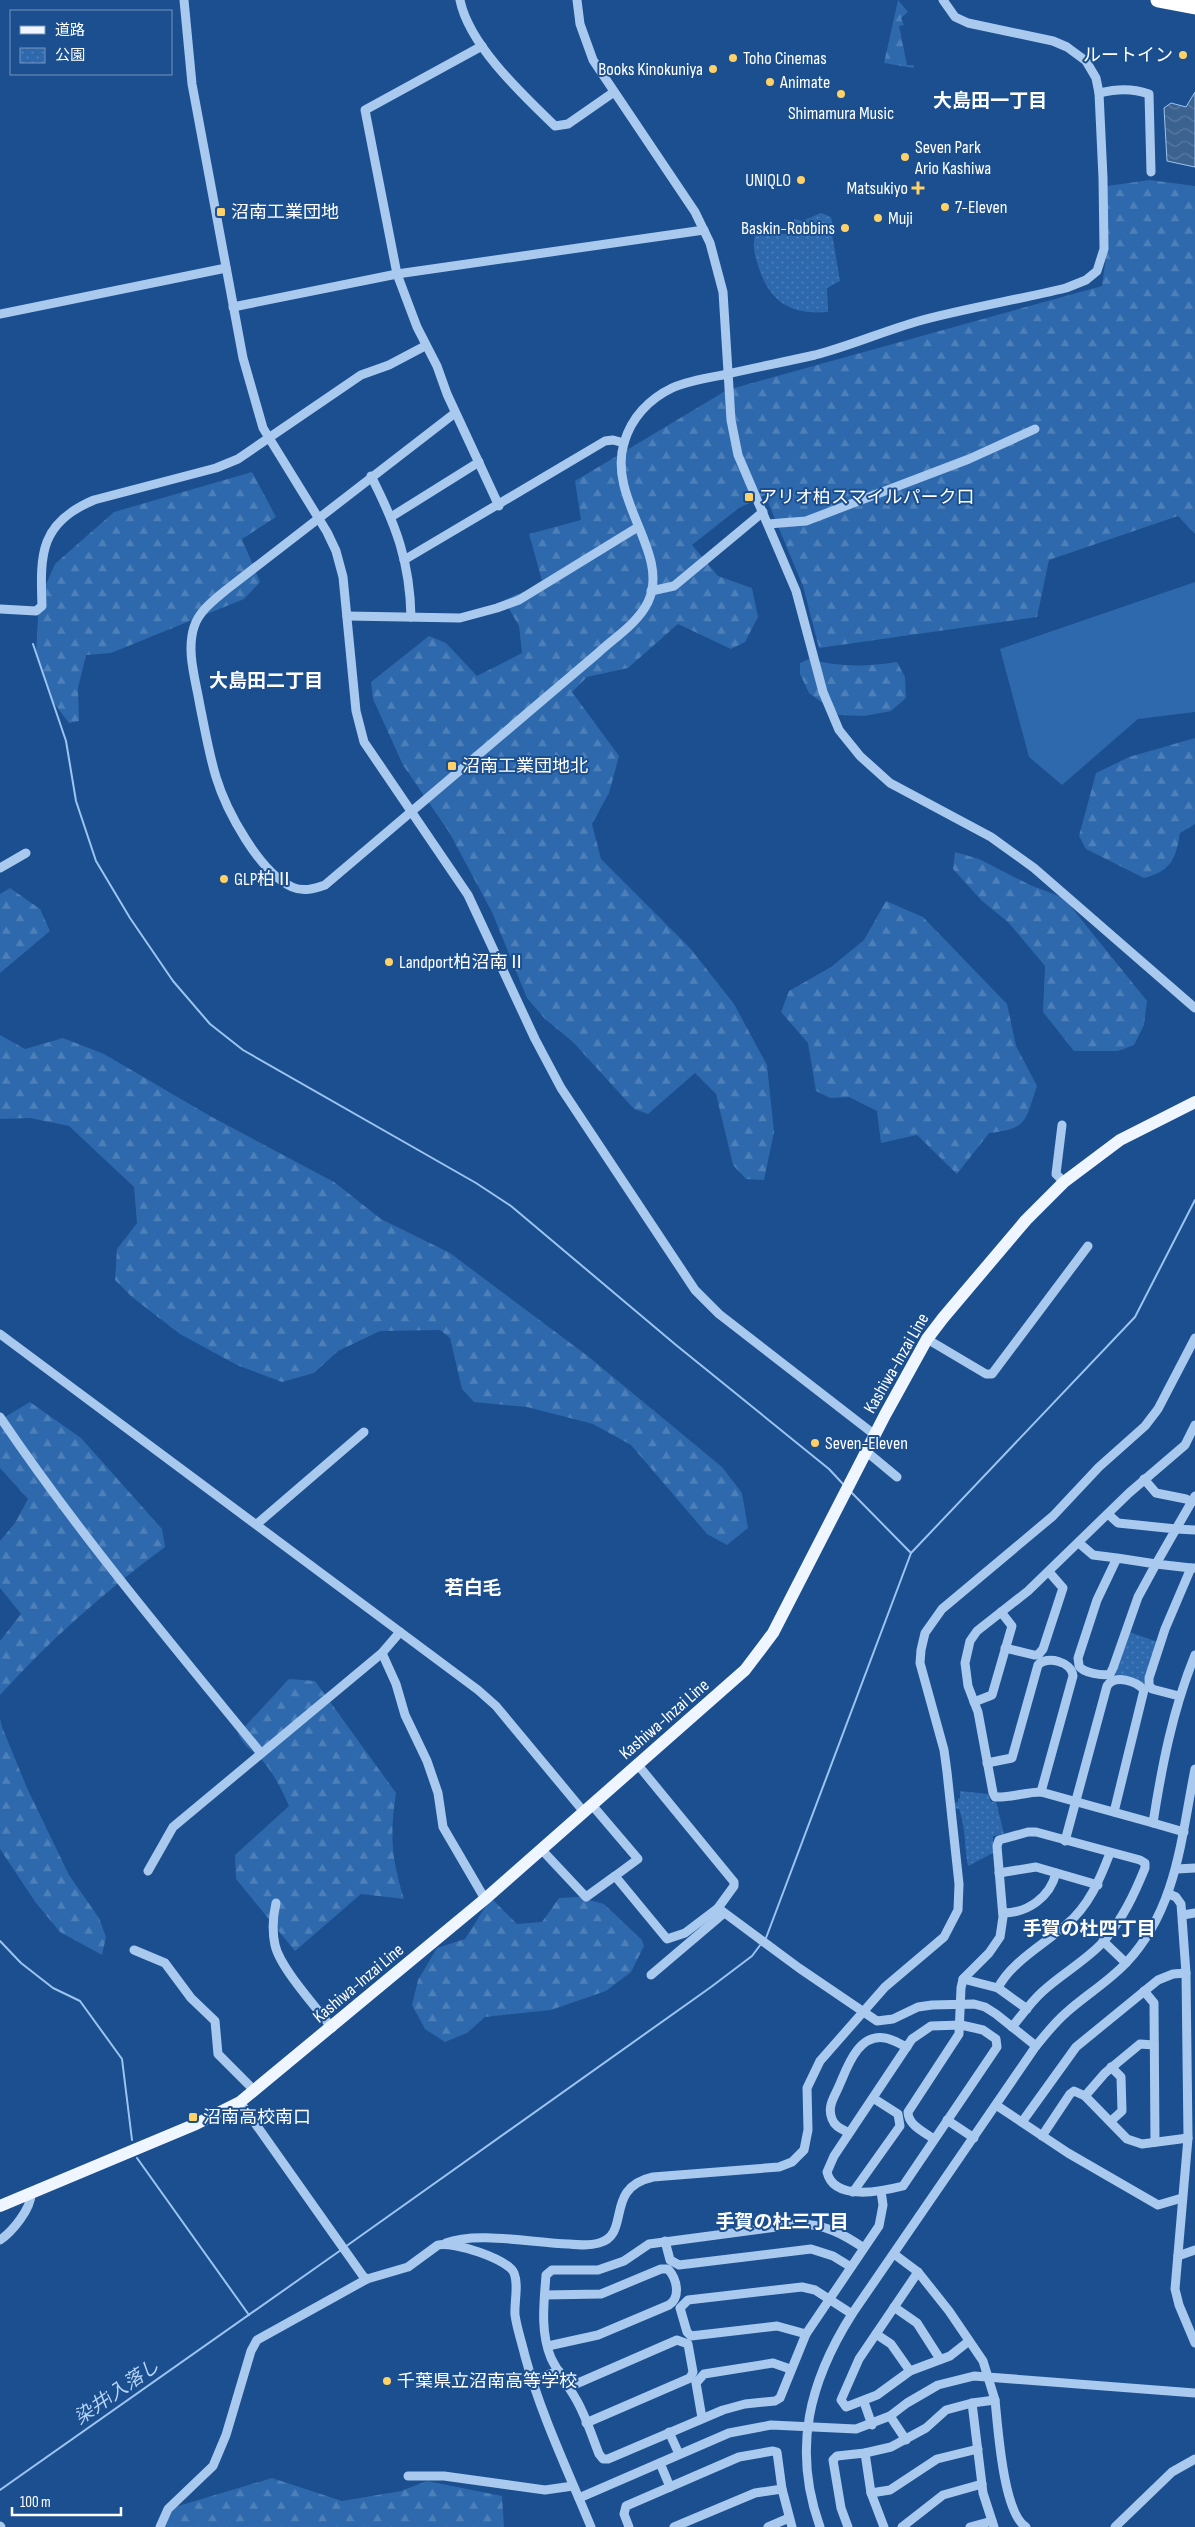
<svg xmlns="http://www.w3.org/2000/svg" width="1195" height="2527" font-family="'Sofia Sans Condensed','Noto Sans JP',sans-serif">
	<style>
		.grass { fill: #2e69ad }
		.forest { fill: url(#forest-firs) }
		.park { fill: url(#park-dots) }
		.water { fill: url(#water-waves); stroke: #9cc4f0 }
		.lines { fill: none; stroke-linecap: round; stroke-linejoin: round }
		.stream { stroke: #9cc4f0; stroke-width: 2 }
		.minor { stroke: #a9c9ee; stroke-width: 9 }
		.major { stroke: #f0f6ff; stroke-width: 12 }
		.highway { stroke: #fff; stroke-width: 15 }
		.poi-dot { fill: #ffd166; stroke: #1b4f8f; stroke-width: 2 }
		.labels { text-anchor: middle; stroke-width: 4; stroke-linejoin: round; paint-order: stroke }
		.poi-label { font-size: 18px; fill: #fff; stroke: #1b4f8f; text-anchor: start }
		.street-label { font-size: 18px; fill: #fff; stroke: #1b4f8f }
		.neighbourhood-label { font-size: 19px; font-weight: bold; fill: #fff; stroke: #1b4f8f }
		.water-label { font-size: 19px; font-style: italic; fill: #b5d3f5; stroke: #1b4f8f }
	</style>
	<defs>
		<pattern id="forest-firs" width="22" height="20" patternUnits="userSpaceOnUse" patternTransform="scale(1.25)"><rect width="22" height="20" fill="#2e69ad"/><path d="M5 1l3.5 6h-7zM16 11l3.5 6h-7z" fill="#4d80b9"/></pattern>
		<pattern id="park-dots" width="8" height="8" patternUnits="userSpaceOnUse" patternTransform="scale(1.25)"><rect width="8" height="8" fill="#2e69ad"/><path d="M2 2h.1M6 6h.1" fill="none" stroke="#4d80b9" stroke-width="1.8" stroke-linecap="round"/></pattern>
		<pattern id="water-waves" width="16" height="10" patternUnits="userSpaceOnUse" patternTransform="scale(1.25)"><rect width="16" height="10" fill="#3c6290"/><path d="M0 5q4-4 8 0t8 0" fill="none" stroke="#597aa1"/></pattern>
	</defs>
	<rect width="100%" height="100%" fill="#1b4f8f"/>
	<polygon class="grass" points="1195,582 1195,712 1138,719 1062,785 1029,757 1000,649"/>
	<g class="forest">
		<polygon points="898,0 908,12 901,18 904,25 899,26 907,65 914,65 913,68 884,63"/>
		<polygon points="1150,180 1195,186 1195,534 1178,516 1049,560 1037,617 819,648 803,586 765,495 739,508 692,545 718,576 752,588 758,617 745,642 731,649 678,624 628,668 587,677 572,692 619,756 609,793 592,824 601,859 690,948 734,1004 767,1065 774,1132 764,1180 746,1179 733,1165 716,1094 695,1073 648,1114 634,1109 573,1042 545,1019 527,998 492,912 449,832 403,765 373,699 371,682 429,636 446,643 477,676 522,653 519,626 504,600 543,584 529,534 581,520 575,481 727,390 1102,286 1108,242 1107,186"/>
		<polygon points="252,472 276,517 242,539 260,582 244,599 111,653 86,655 78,688 79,721 69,723 53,702 36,652 39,600 55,564 114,512"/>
		<path d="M809,659C839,667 866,667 897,662L905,677L906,698L891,711L864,716L839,715L809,693L800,674V663Z"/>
		<path d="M1195,738V824L1180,833C1176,859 1171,871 1144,878L1086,849L1079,836L1096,773L1129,757Z"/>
		<polygon points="955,852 979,859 1030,885 1064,898 1147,1001 1144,1025 1134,1045 1118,1051 1074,1051 1043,1012 1045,966 1008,922 982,901 953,869"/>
		<polygon points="10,888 40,909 50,931 0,973 0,894"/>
		<path d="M886,901L923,917L1007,1004L1016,1046L1037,1086C1025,1120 1029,1129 989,1133L957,1174L917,1135L881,1143L877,1111L849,1097L830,1098L816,1091L808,1043L781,1012L789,991L831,967L864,940Z"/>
		<polygon points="0,1035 25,1049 63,1038 104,1054 210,1116 334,1182 381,1219 450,1253 589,1357 722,1467 742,1493 748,1528 727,1545 707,1534 631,1445 593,1424 527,1407 474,1402 462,1389 450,1338 440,1330 380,1331 338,1351 314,1373 282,1382 237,1365 180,1334 132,1297 115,1280 117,1249 137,1223 134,1187 69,1126 30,1118 0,1119"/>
		<path d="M30,1402L81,1438L162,1529L165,1547C105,1591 50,1640 0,1695V1641L21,1614L0,1588V1541L15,1523L28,1499L0,1468V1420Z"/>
		<path d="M289,1679L315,1681L396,1793C390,1835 391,1858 404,1899L361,1894L295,1951L236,1879L235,1855L289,1806C282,1790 271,1768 258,1756C247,1746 246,1748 238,1734Z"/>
		<polygon points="0,1718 2,1727 27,1788 69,1875 99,1918 106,1937 102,1955 60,1932 36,1903 0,1849"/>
		<polygon points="578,1897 604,1904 642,1940 644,1946 631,1972 606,1991 551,2010 485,2017 467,2033 445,2042 425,2029 412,2005 418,1980 437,1948 465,1939 491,1898 517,1924 542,1922 559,1898"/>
		<polygon points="272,2478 342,2501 401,2491 427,2481 502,2496 504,2527 163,2527 168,2513 175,2507"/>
	</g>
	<g class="park">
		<path d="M821,213L831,217L833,227L831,228L840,281L827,288L828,312C789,315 768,301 757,262C754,252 752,243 756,232L786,234L793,227L794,219L802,221Z"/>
		<polygon points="1129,1632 1158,1642 1143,1684 1115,1675"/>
		<path d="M960,1791L988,1794L991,1802L996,1801L1004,1834L993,1836V1853L968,1866C964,1847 966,1828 959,1809L954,1808L953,1803L958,1802V1799L960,1798Z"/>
	</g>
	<polygon class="water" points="1195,92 1195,167 1167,161 1164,108 1171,103 1186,107"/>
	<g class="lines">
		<g class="stream">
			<polyline points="33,644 66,741 76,801 96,861 130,918 173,981 210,1024 243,1050 476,1183 511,1206 676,1345 829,1469 843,1484"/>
			<polyline points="851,1492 911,1553"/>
			<polyline points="766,1938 911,1553 1135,1317 1195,1200"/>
			<polyline points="0,1941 21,1963 53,1988 80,2001 122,2059 132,2140"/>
			<polyline points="137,2158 249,2315"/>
			<polyline points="345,2247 711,1987 752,1956 761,1944"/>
			<polyline points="0,2490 341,2250"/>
		</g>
		<g class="minor">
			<polyline points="184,0 192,84 243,358 263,428 327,532 336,551 343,577 356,711 364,742 468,895 535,1039 561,1088 695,1290 719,1314 875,1435"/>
			<path d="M460,0C469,45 523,95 555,126L568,124L614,92"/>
			<polyline points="577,0 580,24 593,60 695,212 710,243 723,292 731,420 738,455 796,591 823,692 839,730 860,756 890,783 991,837 1034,868 1195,1008"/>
			<polyline points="482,46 365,110 397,274 417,327 437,366 447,394 499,506"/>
			<path d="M1099,93C1117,89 1131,88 1149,94L1151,172"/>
			<polyline points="233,307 397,274 704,230"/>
			<polyline points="0,314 226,268"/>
			<path d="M455,413L226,590C214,600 199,611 194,627C186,652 196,681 200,706C205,730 209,754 216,777C226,810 259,872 292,887C303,892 314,889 325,885L598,653C614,638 638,623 648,602C671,553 607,500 624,443C631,418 649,399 672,388C687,381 706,378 723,375C753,368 784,362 815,355C850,346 884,331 919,321C967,308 1017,300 1066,288L1086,280L1097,271L1104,249L1103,178L1099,93L1096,78L1086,61L1067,47L1053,41L968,23L955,17L943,0"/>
			<path d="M371,476C396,525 410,562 411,617"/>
			<polyline points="391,517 479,462"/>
			<polyline points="768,524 806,521 969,459 1035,429"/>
			<polyline points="404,560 605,441 613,440 624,443"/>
			<polyline points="651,591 674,586 763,512"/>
			<path d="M0,609L36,611L42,606C40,553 40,523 94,500L216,468L238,459L361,375L389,365L425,346"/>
			<polyline points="347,616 460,618 497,608 519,600 638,527"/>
			<polyline points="0,868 26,853"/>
			<polyline points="1062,1125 1056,1174 1064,1182"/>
			<polyline points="0,1334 478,1690 496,1706 584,1812"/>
			<polyline points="927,1339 986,1374 992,1374 1088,1246"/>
			<path d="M0,1417C79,1534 171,1643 260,1752"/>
			<polyline points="867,1452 897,1477"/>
			<polyline points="1144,1479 1156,1493 1186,1499 1192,1502"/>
			<polyline points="1195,1496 1176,1529 1195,1530"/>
			<polyline points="1108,1514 1118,1523 1176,1529 1156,1564 1191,1568"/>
			<polyline points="257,1524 364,1432"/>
			<path d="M1079,1543L1093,1555L1117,1558L1097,1600L1078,1658C1078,1658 1079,1665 1079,1666C1083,1673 1103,1676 1110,1674L1113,1668L1138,1597L1156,1564L1117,1558"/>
			<polyline points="1005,1648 1034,1655 1038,1655 1043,1649 1063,1588 1049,1572"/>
			<polyline points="382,1653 396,1684 405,1715 427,1761 438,1793 443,1827 485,1899"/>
			<polyline points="1179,1696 1152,1689 1149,1685 1149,1678 1165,1629 1191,1568 1195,1568"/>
			<polyline points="974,1702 992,1695 1012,1626 1001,1612"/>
			<path d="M987,1763L1012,1758L1038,1665C1047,1655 1072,1662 1073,1676L1041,1792L1153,1823C1162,1765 1173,1709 1195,1655"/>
			<polyline points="638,1765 734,1882 734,1886 718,1908 799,1968 877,2021 893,2019 918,2007 932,2005 974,2004 985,2007 996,2014 1036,2046"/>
			<path d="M1041,1792C1026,1792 1010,1798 995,1797L993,1793L978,1712L968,1686L965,1663L970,1641L977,1631L1028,1591L1129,1493L1185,1445L1195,1425"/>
			<polyline points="592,1805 638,1859 615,1876 667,1939 685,1933 718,1908"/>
			<polyline points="1153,1823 1184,1832"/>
			<path d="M1065,1841L1107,1686C1115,1674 1136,1681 1144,1690L1114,1812"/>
			<polyline points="541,1849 586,1897 615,1876"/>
			<polyline points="1177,1869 1195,1868"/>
			<polyline points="148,1871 173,1827 382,1653 400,1632"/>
			<polyline points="999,1873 1036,1867 1098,1885"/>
			<polyline points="1169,1894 1176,1897 1181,1904 1186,1973 1188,2138 1175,2289 1179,2305 1195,2343"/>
			<path d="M276,1903C273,1916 272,1931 275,1945C280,1968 317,2008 332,2028"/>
			<path d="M1003,1913C1028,1913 1050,1897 1056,1873"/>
			<polyline points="1183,1915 1195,1913"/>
			<polyline points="1103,1941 1126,1963"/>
			<polyline points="134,1950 165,1963 191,1998 215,2021 218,2054 255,2091"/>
			<polyline points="651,1975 724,1913"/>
			<polyline points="963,1979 998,1988 1027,2009"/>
			<path d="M998,1988C1011,1962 1045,1944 1066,1925C1089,1906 1100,1879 1110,1853"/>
			<polyline points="1144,1991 1154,2003 1155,2142"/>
			<path d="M961,2025L983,2030L996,2039L997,2047L903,2186C883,2191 834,2202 827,2172L834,2156L912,2039L931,2026Z"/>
			<polyline points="1085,2096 1105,2073 1140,2044 1154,2045"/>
			<path d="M240,2102L363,2276L367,2279L408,2267L438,2245C453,2241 508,2259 514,2273C519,2285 514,2302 515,2315C517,2329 522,2343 525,2356C541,2415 568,2471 591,2527"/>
			<polyline points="996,2105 1068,2153 1158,2205 1182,2198"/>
			<polyline points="947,2120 974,2138"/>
			<polyline points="1111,2121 1122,2111 1121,2077 1111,2067"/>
			<polyline points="1022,2122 1076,2047 1158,1980 1173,1974 1186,1973"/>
			<path d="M849,2133C842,2129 835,2127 832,2119C827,2106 834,2098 839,2086C847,2068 858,2033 885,2038C892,2039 900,2044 907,2047"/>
			<polyline points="1042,2136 1070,2094 1074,2091 1085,2096 1127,2139 1142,2144 1188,2138"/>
			<path d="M934,2139C924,2132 908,2125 908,2112L959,2034L961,1988L963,1979L989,1953L1000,1937L1003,1917L997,1846L999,1840L1028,1832H1036L1140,1860L1145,1863V1868C1134,1895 1123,1918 1104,1941C1086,1961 1061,1974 1042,1992C1031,2002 1022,2015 1012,2027"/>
			<polyline points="853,2192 900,2126 898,2114 873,2098"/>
			<path d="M0,2240C12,2232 31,2209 31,2194"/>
			<polyline points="665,2241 670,2260 679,2265 811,2249 833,2256 851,2267"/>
			<path d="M446,2243C476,2231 534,2243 568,2244C579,2245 589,2246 599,2243C632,2234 603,2188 653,2177L779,2167L792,2162L804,2150L808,2130L807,2088L820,2061L885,1987L944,1937L958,1910L959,1884L947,1772L944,1750L920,1663L921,1650L925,1633L942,1609L1053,1516L1099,1467L1145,1426L1158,1409L1195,1338"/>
			<path d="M864,2248C843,2234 825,2224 799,2224L649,2244L624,2261L598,2270H552L546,2275C544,2302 540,2332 551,2358C558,2373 569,2386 577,2401C586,2417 592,2436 599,2454L603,2459H608L723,2410L745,2404L775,2401L780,2398L806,2334L879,2226L883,2205L881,2191"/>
			<polyline points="894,2254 918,2272 949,2311 983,2361 995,2400 972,2403 983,2493 994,2527"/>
			<polyline points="1178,2256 1195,2250"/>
			<polyline points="918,2272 859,2359 841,2400 846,2407 877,2395 910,2371 950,2356 969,2341"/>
			<path d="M545,2295L601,2294L661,2269H668C677,2279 681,2297 669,2305L598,2335L548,2346"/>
			<polyline points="894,2307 917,2323 940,2359"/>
			<polyline points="806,2334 777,2326 691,2336 687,2332 680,2308 688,2300 802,2287 815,2290 852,2314"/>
			<polyline points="876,2334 891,2344 910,2371"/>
			<polyline points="532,2380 559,2371"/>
			<polyline points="569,2387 677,2340 688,2344 693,2372 690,2378 586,2423"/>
			<path d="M995,2400C998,2427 1003,2513 1026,2527"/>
			<polyline points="864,2402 872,2425"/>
			<polyline points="890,2416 906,2440"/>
			<polyline points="702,2418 696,2383 704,2374 773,2363 790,2369"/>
			<polyline points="669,2432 679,2454"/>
			<polyline points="865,2453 871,2493 884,2527"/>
			<polyline points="660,2463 670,2487"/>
			<polyline points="408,2476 444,2476 545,2490 573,2486"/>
			<polyline points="871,2493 890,2490 937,2459 978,2449"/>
			<polyline points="579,2498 729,2433 771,2425 856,2429 890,2416 907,2403 938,2385 974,2376 1195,2393"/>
			<polyline points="0,2526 1,2527"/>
			<polyline points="160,2527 168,2509 213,2466 226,2435 251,2351 257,2340 367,2279"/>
			<polyline points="629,2527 624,2514 626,2506 739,2457 773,2451 777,2452 782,2489 792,2527"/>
			<polyline points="674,2527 755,2493 782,2489"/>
			<polyline points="768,2527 789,2518"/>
			<path d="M820,2527C792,2449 809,2382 852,2314L1036,2046C1046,2034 1055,2022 1067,2012C1086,1995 1108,1982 1126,1963C1177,1909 1181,1838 1195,1769"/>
			<polyline points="848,2527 841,2508 833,2460 837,2456 865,2453 891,2447 926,2428 946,2410 972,2403"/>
			<polyline points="902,2527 943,2495 982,2484"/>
			<polyline points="970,2527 992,2521"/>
			<polyline points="1115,2527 1172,2472 1195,2459"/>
		</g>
		<polyline class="major" points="0,2206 196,2124 240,2102 485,1899 745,1670 773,1633 885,1415 927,1339 943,1318 1026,1220 1064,1182 1120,1140 1195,1102"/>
		<polyline class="highway" points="1158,0 1195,7"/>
	</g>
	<g class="poi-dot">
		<circle cx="1183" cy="55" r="5"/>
		<circle cx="733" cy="58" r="5"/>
		<circle cx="713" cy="69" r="5"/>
		<circle cx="770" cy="82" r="5"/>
		<circle cx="841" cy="94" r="5"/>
		<circle cx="905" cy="157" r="5"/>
		<circle cx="801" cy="180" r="5"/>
		<path d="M915.5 180.5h5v5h5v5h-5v5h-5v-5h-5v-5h5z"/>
		<circle cx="945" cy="207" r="5"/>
		<rect x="216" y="207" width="10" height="10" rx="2.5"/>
		<circle cx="878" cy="218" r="5"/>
		<circle cx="845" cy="228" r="5"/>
		<rect x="744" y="492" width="10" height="10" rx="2.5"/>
		<rect x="447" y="761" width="10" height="10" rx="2.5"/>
		<circle cx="224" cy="879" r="5"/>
		<circle cx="389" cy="962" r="5"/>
		<circle cx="815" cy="1443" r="5"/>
		<rect x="188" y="2112" width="10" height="10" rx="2.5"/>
		<circle cx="387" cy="2381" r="5"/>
	</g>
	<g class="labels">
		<g class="poi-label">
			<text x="1173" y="61" text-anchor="end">ルートイン</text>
			<text x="743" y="64">Toho Cinemas</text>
			<text x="703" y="75" text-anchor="end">Books Kinokuniya</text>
			<text x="780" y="88">Animate</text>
			<text x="841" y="119" text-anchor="middle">Shimamura Music</text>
			<text x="915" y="153">Seven Park<tspan x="915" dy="21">Ario Kashiwa</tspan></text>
			<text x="791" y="186" text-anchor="end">UNIQLO</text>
			<text x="908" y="194" text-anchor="end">Matsukiyo</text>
			<text x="955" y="213">7-Eleven</text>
			<text x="231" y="218">沼南工業団地</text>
			<text x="888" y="224">Muji</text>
			<text x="835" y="234" text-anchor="end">Baskin-Robbins</text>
			<text x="759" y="503">アリオ柏スマイルパーク口</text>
			<text x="462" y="772">沼南工業団地北</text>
			<text x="234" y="885">GLP柏Ⅱ</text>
			<text x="399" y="968">Landport柏沼南Ⅱ</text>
			<text x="825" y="1449">Seven-Eleven</text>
			<text x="203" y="2123">沼南高校南口</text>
			<text x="397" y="2387">千葉県立沼南高等学校</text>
		</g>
		<g class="street-label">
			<text transform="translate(896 1363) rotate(-60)" y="6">Kashiwa-Inzai Line</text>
			<text transform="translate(664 1719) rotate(-41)" y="6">Kashiwa-Inzai Line</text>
			<text transform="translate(358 1983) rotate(-40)" y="6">Kashiwa-Inzai Line</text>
		</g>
		<g class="neighbourhood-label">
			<text x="990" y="107">大島田一丁目</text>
			<text x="266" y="687">大島田二丁目</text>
			<text x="473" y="1594">若白毛</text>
			<text x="1089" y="1935">手賀の杜四丁目</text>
			<text x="782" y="2228">手賀の杜三丁目</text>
		</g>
		<g class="water-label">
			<text transform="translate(116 2391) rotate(-35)" y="7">染井i入落し</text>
		</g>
	</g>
	<rect x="10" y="10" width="162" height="65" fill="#1b4f8f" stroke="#7695bc"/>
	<rect x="20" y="26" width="25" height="8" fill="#f0f6ff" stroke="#7695bc"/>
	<text x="55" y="35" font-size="15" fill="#ffffff">道路</text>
	<rect x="20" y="48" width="25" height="15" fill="url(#park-dots)" stroke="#7695bc"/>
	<text x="55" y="60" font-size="15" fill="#ffffff">公園</text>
	<path d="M12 2507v8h109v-8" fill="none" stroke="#ffffff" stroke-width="2.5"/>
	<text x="20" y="2507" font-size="15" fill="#ffffff" stroke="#1b4f8f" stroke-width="4" paint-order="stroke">100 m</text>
</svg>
